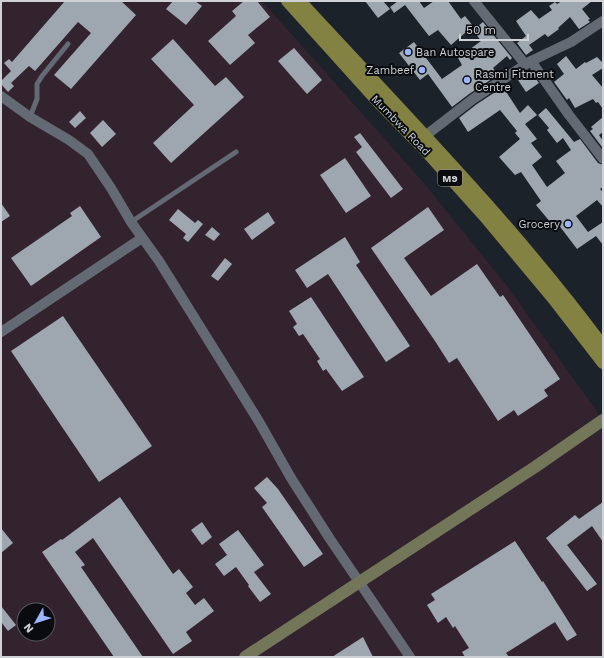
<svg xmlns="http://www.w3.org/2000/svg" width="604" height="658" font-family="'Work Sans',sans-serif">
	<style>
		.industrial { fill: #33232f; fill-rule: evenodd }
		.building { fill: #9ea6b0 }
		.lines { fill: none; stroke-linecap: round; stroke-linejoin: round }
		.lane { stroke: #636a73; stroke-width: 5 }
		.street { stroke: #636a73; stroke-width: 10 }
		.secondary { stroke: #74765a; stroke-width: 12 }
		.primary { stroke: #848242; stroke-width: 12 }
		.poi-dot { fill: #9eb4fd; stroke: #090b0f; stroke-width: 1.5 }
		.labels { text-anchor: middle; stroke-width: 4; stroke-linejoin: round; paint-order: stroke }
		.shield { fill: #090b0f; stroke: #93969b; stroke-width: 1 }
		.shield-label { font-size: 10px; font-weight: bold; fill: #ced2d7 }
		.poi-label { font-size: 11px; fill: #ced2d7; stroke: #090b0f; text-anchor: start }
		.street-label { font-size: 11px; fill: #ced2d7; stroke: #090b0f }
	</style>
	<rect width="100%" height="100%" fill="#1c222a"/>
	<path class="industrial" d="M1,1H262L423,182L507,286L603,420V657H1ZM24,610H48V634H24Z"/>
	<g class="building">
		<polygon points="65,1 121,1 136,15 71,89 54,75 91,33 78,22 35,71 29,66 11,83 14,86 8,92 1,84 1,81 11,71 4,63 9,59 12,62"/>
		<polygon points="173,1 195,1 202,6 186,25 166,9"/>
		<polygon points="244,1 257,1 270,17 248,35 255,43 230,65 208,41 236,16 232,11"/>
		<polygon points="365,1 383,1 390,9 378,18"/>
		<polygon points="398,1 419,1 424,8 434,1 448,1 461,19 465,16 473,26 451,45 438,30 429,36 405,5 394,13 390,7"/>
		<polygon points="562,1 592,1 582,9 590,19 588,20 590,22 579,29 570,17 558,28 559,29 548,37 545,34 529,45 533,50 526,55 517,43 526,36 516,21 531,10 539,19 552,10 549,6 555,2 557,4"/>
		<polygon points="483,22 512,58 510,60 507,56 493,68 498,75 469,94 452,107 428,74 420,80 399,53 414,42 442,79 462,65 458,58 481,41 473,30"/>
		<polygon points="173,39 215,86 226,77 244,97 171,163 153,143 194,105 151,59"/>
		<polygon points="294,48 322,80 307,94 278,61"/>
		<polygon points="566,56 576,69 585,62 586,63 597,57 603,63 603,68 592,75 603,88 603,109 598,102 596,103 593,99 575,108 569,98 567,100 554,82 564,74 557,64"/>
		<polygon points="529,70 539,83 526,92 518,80 526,75 525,73"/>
		<polygon points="503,87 520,113 528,105 537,115 525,124 537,139 531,143 542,157 532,165 547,187 565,173 556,161 571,150 563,138 557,143 547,130 549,128 538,115 546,108 574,142 580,139 598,163 603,165 603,187 600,189 603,192 603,207 597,200 576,216 588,232 603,222 603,245 596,236 577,249 555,220 551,223 536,205 541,201 521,172 515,175 499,157 520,139 515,133 517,131 500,110 468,132 459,118 477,104"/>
		<polygon points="80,111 86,118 75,128 69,122"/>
		<polygon points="603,117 603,132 599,135 603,141 602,147 590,131 593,129 591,127"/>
		<polygon points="103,120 116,134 102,147 90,133"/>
		<polygon points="360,133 403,189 391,198 356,152 362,147 354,137"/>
		<polygon points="345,158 371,196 346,213 320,175"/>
		<polygon points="1,203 10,216 1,222"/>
		<polygon points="80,206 101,237 31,286 11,258 72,216 70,213"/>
		<polygon points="428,207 444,230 404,258 431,296 477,264 500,297 503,295 560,379 544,390 548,396 518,416 514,410 498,421 457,358 449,363 435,341 371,248"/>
		<polygon points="178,209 195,223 198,220 203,224 188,242 183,238 186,234 169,220"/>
		<polygon points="268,212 275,223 252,240 244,229"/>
		<polygon points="212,227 220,234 214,241 205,235"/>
		<polygon points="345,237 360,262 356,265 410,346 386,362 328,274 307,288 295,270"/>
		<polygon points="225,258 232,264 218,281 211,276"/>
		<polygon points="311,297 364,377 342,391 326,369 323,371 317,361 320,359 303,334 299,336 293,327 297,324 289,311"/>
		<polygon points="63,316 152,446 99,482 11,351"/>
		<polygon points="267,477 278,489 323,554 304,567 262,507 267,503 254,488"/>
		<polygon points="120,497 173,574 179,569 193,587 186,593 195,605 204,598 214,611 186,632 192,641 173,654 93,538 75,552 85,565 81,567 143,657 114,657 42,552 61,539 62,540"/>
		<polygon points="603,502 603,542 592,526 567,545 597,584 587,591 546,538 575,515 579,519"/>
		<polygon points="202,522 212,537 202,545 191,530"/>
		<polygon points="1,528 13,543 1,553"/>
		<polygon points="238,530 264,565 254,572 271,594 260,602 248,586 249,585 236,567 224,576 215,564 227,555 219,544"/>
		<polygon points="515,541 542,582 543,581 577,635 567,641 555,622 506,653 509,657 465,657 462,652 469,648 455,626 453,628 446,617 438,623 427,605 435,600 431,594"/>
		<polygon points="1,606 16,625 8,631 1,622"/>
		<polygon points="363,637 373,657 332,657"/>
	</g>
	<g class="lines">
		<g class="lane">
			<polyline points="30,117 37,99 37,84 42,76 68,44"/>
			<polyline points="131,222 236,152"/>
		</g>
		<g class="street">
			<polyline points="474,1 525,64"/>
			<polyline points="531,61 571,42 603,21"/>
			<polyline points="1,96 30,117 69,140 88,154 111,188 131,222 159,261 258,420 291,478 330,539 410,657"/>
			<polyline points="425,136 473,99 531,61 569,115 603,159"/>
			<polyline points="1,332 142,238"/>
		</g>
		<polyline class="secondary" points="245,657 535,467 603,420"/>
		<g class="primary">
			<polyline points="287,1 379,103 424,149 485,217 555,301 603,363"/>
			<path d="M300,1C404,114 512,223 603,346"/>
		</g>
	</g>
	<g class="poi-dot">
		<circle cx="408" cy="52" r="4"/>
		<circle cx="422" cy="70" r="4"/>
		<circle cx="467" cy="80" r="4"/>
		<circle cx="568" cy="224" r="4"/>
	</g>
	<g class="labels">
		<rect class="shield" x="438" y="170" width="24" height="16" rx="3"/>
		<g class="shield-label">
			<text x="450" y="182">M9</text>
		</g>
		<g class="poi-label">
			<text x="416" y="56">Ban Autospare</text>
			<text x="414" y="74" text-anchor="end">Zambeef</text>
			<text x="475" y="78">Rasmi Fitment<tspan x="475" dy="13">Centre</tspan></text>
			<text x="560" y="228" text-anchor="end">Grocery</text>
		</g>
		<g class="street-label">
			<text transform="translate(401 125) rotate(46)" y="4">Mumbwa Road</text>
		</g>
	</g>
	<rect width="604" height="658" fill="none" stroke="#ced2d7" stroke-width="4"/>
	<g transform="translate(36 622) rotate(231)"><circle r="19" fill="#090b0f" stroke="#585b5f"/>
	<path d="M0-3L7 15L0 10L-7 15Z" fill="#9eb4fd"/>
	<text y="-6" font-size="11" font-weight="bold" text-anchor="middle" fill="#ced2d7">N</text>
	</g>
	<path d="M460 34v6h68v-6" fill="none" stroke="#ced2d7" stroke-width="2"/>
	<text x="466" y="34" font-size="12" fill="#ced2d7" stroke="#090b0f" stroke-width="3" paint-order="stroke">50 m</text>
</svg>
